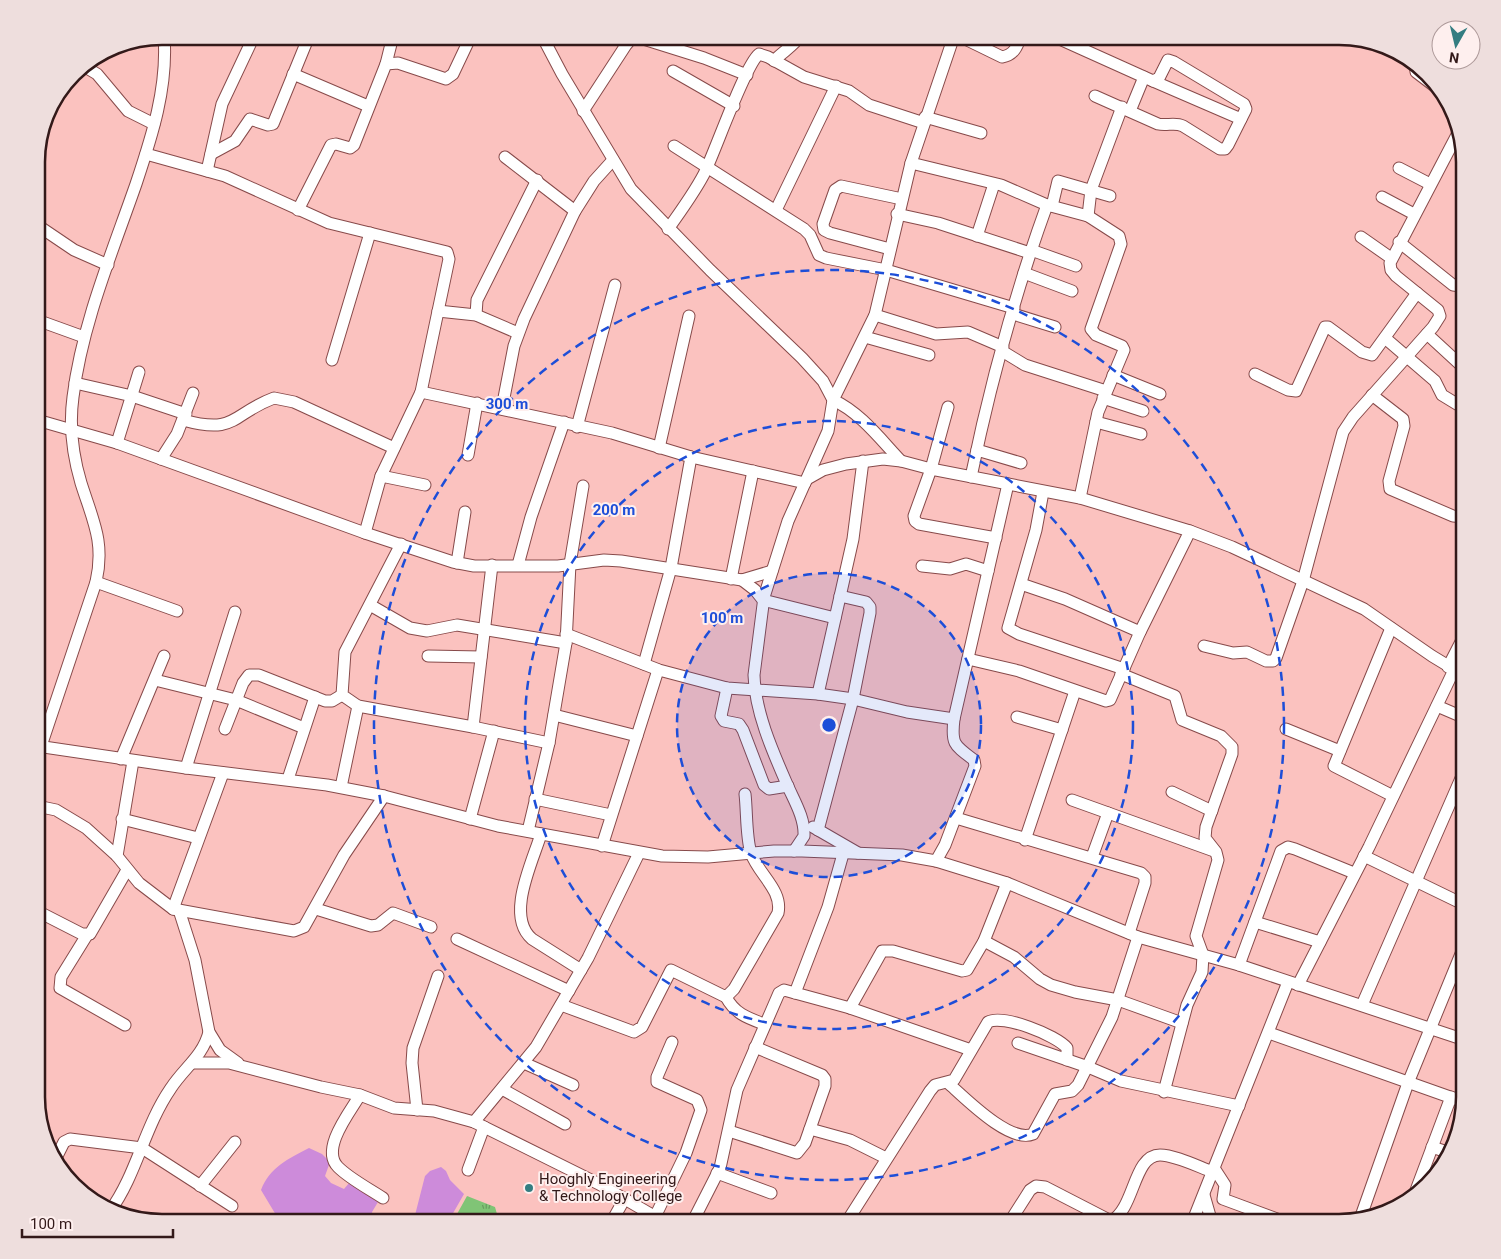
<svg xmlns="http://www.w3.org/2000/svg" width="1501" height="1259" font-family="Roboto,sans-serif">
	<style>
		.park { fill: url(#park-tufts) }
		.water { fill: #cd8bda }
		.lines { fill: none; stroke-linecap: round; stroke-linejoin: round }
		.minor-casing { stroke: #874a4a; stroke-width: 13 }
		.minor { stroke: #fff; stroke-width: 11 }
		.ring { fill: none; stroke: #1d4ed8; stroke-width: 2.5; stroke-dasharray: 9 6 }
		.poi-dot { fill: #347d81; stroke: #feefee; stroke-width: 2 }
		.labels { text-anchor: middle; stroke-width: 4; stroke-linejoin: round; paint-order: stroke }
		.poi-label { font-size: 15px; fill: #331919; stroke: #feefee; text-anchor: start }
		.rim { fill: none; stroke: #331919; stroke-width: 2.5 }
		.centre { fill: #1d4ed8; stroke: #feefee; stroke-width: 2.5 }
		.ring-label { font-size: 15px; text-anchor: middle; font-weight: bold; fill: #1d4ed8; stroke: #feefee; stroke-width: 4; stroke-linejoin: round; paint-order: stroke }
	</style>
	<defs>
		<pattern id="park-tufts" width="24" height="20" patternUnits="userSpaceOnUse" patternTransform="scale(1.25)"><rect width="24" height="20" fill="#80c476"/><path d="M3 7l-1-3M5 7V3M7 7l1-3M15 17l-1-3M17 17v-4M19 17l1-3" fill="none" stroke="#699e60"/></pattern>
	</defs>
	<rect width="100%" height="100%" fill="#fbc2bf"/>
	<polygon class="park" points="467,1196 495,1207 497,1214 510,1223 452,1223"/>
	<g class="water">
		<path d="M309,1148L322,1154L330,1162L325,1176L331,1183L344,1189L350,1182L378,1202L372,1212L373,1223H284L276,1215L261,1190C270,1167 288,1159 309,1148Z"/>
		<polygon points="441,1167 446,1171 450,1180 464,1194 452,1215 444,1223 413,1223 425,1176 430,1171"/>
	</g>
	<g class="lines">
		<defs>
			<g id="minor">
				<path d="M542,36L562,74L631,189L710,270L802,358L823,381L833,400L828,431L788,521L764,597L754,675C755,711 772,750 786,782C793,799 805,817 804,836L794,851"/>
				<path d="M959,36L1002,57C1014,55 1017,47 1021,36"/>
				<path d="M1053,36L1153,81L1159,78L1168,60L1174,62L1244,104L1246,109L1228,145L1225,149H1220L1183,126C1175,122 1167,126 1158,124L1095,96"/>
				<path d="M774,61C782,52 794,46 800,36"/>
				<polyline points="1415,63 1416,72 1437,88"/>
				<polyline points="386,64 393,36"/>
				<polyline points="77,69 87,68 97,74 128,111 154,124"/>
				<polyline points="673,71 734,106"/>
				<polyline points="293,74 368,106"/>
				<polyline points="1153,81 1241,119"/>
				<polyline points="48,111 72,76"/>
				<polyline points="583,111 626,45 631,39 637,37 704,58 747,75"/>
				<polyline points="1130,111 1144,77"/>
				<polyline points="925,117 981,133"/>
				<polyline points="674,146 804,229 810,235 819,255 826,258 886,270 1014,308"/>
				<polyline points="146,154 225,176 329,223 447,252 449,259 421,392 381,476 365,533"/>
				<polyline points="211,154 235,141 250,119 268,125 273,124 309,36"/>
				<polyline points="505,157 575,211"/>
				<polyline points="911,163 1001,185 1047,205 1088,216 1119,236 1121,244 1091,329 1096,335 1122,346 1124,350 1098,412 1080,498"/>
				<polyline points="1399,168 1430,184"/>
				<polyline points="207,171 222,104 254,36"/>
				<polyline points="1382,197 1414,214"/>
				<polyline points="1052,206 1058,181 1110,196"/>
				<polyline points="298,210 331,145 336,144 350,148 354,145 386,64 398,63 446,79 453,74 471,36"/>
				<polyline points="776,210 836,86"/>
				<polyline points="897,214 938,223 1030,253"/>
				<polyline points="1088,216 1091,190 1122,107"/>
				<polyline points="1464,224 1465,224"/>
				<polyline points="37,225 74,250 108,265"/>
				<path d="M668,229C681,211 694,193 704,174C715,152 745,65 759,54L768,57L804,77L849,91L869,105L924,123"/>
				<polyline points="977,236 994,184"/>
				<polyline points="1361,237 1391,258"/>
				<polyline points="1399,242 1453,285 1461,286 1465,283"/>
				<polyline points="890,249 830,233 824,230 823,224 835,190 841,186 902,199"/>
				<polyline points="1031,250 1076,266"/>
				<polyline points="1024,273 1072,291"/>
				<polyline points="438,311 476,315 518,333"/>
				<polyline points="1013,314 1055,327"/>
				<polyline points="476,315 477,300 537,180"/>
				<polyline points="875,315 936,334 968,332 1003,347"/>
				<polyline points="37,320 84,337"/>
				<polyline points="1427,334 1465,369"/>
				<polyline points="865,337 929,355"/>
				<polyline points="1385,338 1435,381 1442,395 1465,409"/>
				<polyline points="1002,351 1025,365 1106,391"/>
				<polyline points="332,360 370,233"/>
				<polyline points="1255,374 1288,390 1296,391 1325,327 1328,327 1362,352 1372,355 1417,293"/>
				<polyline points="1113,375 1160,394"/>
				<polyline points="75,383 132,396 186,414"/>
				<polyline points="421,392 612,433 691,457 805,483"/>
				<polyline points="1372,395 1403,419 1404,426 1389,481 1390,489 1453,516 1465,517"/>
				<polyline points="1103,398 1143,411"/>
				<polyline points="948,407 931,469 914,516 915,521 919,524 996,538"/>
				<polyline points="502,408 514,346 524,319 575,211 594,181 613,160"/>
				<polyline points="37,420 117,443 365,533 453,562 474,566 558,566 604,560 621,561 742,580 772,571"/>
				<path d="M183,420C237,435 231,414 274,398L294,402L394,448"/>
				<polyline points="1096,422 1141,434"/>
				<polyline points="577,427 615,285"/>
				<polyline points="117,443 139,372"/>
				<polyline points="659,448 689,316"/>
				<polyline points="977,450 1021,463"/>
				<polyline points="468,455 477,403"/>
				<polyline points="161,459 177,434 193,393"/>
				<path d="M901,461C881,440 860,412 833,400L875,315L911,163L954,36"/>
				<polyline points="381,476 425,485"/>
				<path d="M971,477C990,385 1015,293 1047,205"/>
				<polyline points="807,479 823,470 846,464 883,459 901,461 931,469 1080,498 1190,531 1232,547 1364,609 1432,656 1465,676"/>
				<polyline points="1043,492 1036,530 1008,628 1019,634 1124,669"/>
				<polyline points="401,544 345,652 342,695 358,706 473,727 549,743"/>
				<polyline points="457,563 465,512"/>
				<polyline points="518,565 531,517 564,422"/>
				<polyline points="922,566 950,569 966,564 988,571"/>
				<polyline points="731,579 753,471"/>
				<polyline points="742,580 755,590 763,600 835,618"/>
				<polyline points="96,582 177,611"/>
				<polyline points="1021,584 1065,599 1140,632"/>
				<polyline points="370,605 410,628 427,631 457,625 566,643"/>
				<polyline points="1391,628 1334,766 1393,796"/>
				<polyline points="566,634 659,670 727,688 818,694 853,699 907,712 954,719"/>
				<polyline points="1204,646 1233,653 1247,652 1266,661 1273,661 1276,658 1303,581 1343,432 1353,417 1433,327 1440,316 1438,310 1396,276 1391,270 1390,263 1459,131"/>
				<polyline points="428,656 481,657"/>
				<polyline points="968,659 1019,671 1106,701 1110,700 1140,632 1190,531"/>
				<polyline points="644,664 671,568 691,457"/>
				<polyline points="1448,667 1465,634"/>
				<polyline points="1121,674 1175,696 1182,720 1221,736 1232,747 1232,754 1206,827 1205,838 1216,852 1218,860 1196,936 1203,955 1202,972 1187,1005 1164,1092"/>
				<polyline points="155,680 236,700 304,728"/>
				<polyline points="727,688 721,716 724,721 739,724 743,730 764,785 769,789 788,786"/>
				<polyline points="818,694 853,539 863,461"/>
				<polyline points="1437,706 1465,718"/>
				<polyline points="554,715 637,736"/>
				<polyline points="1017,717 1062,730"/>
				<polyline points="473,727 492,565"/>
				<polyline points="225,729 243,683 249,675 259,675 325,701 332,701 342,695"/>
				<polyline points="1286,729 1340,751"/>
				<polyline points="37,746 186,768 327,785 384,796 498,826 662,856 708,857 774,851 802,851 902,855 936,861 1007,883 1138,937 1239,965 1465,1040"/>
				<path d="M37,758L96,582C105,542 93,521 81,483C73,456 69,426 73,397C82,324 112,253 136,184C152,136 168,87 164,36"/>
				<polyline points="121,759 164,656"/>
				<polyline points="186,768 235,612"/>
				<polyline points="288,779 315,697"/>
				<polyline points="341,787 358,706"/>
				<polyline points="1172,792 1212,811"/>
				<polyline points="535,799 611,815"/>
				<polyline points="1072,800 1214,851"/>
				<polyline points="37,806 56,810 86,828 117,856 139,883 173,909 294,931 304,927 344,855 384,796"/>
				<polyline points="956,818 1141,873 1145,877 1145,883 1129,933"/>
				<polyline points="122,819 198,838"/>
				<polyline points="470,819 494,731"/>
				<polyline points="813,827 858,853"/>
				<polyline points="818,830 853,699 870,613 870,607 866,602 840,596"/>
				<polyline points="528,831 549,743 566,643 570,564 583,486"/>
				<path d="M541,834C533,861 505,916 532,939L581,970"/>
				<polyline points="1025,840 1075,691"/>
				<polyline points="602,846 658,670"/>
				<polyline points="117,856 133,761"/>
				<polyline points="1364,856 1465,905"/>
				<polyline points="1092,857 1108,813"/>
				<path d="M936,861L945,845L975,766L974,760C954,745 951,744 954,719L1008,484"/>
				<polyline points="173,909 223,773"/>
				<polyline points="316,909 371,926 378,925 393,913 431,927"/>
				<polyline points="179,910 195,960 209,1032 220,1050 238,1063"/>
				<polyline points="37,911 82,934 90,934 127,870"/>
				<polyline points="1255,922 1320,942"/>
				<polyline points="87,935 61,977 60,988 125,1025"/>
				<polyline points="457,939 569,991"/>
				<polyline points="984,941 1014,957 1040,979 1051,985 1075,992 1118,1000 1182,1023"/>
				<polyline points="1239,965 1281,851 1288,847 1295,849 1354,873"/>
				<polyline points="1298,985 1369,847 1454,670"/>
				<polyline points="795,993 828,907 843,854"/>
				<path d="M726,997C735,1014 748,1018 764,1024"/>
				<path d="M561,1005L634,1032L642,1027L671,970L726,997L734,989L778,913C783,890 758,874 751,853C746,838 747,811 745,794"/>
				<polyline points="1362,1005 1465,769"/>
				<polyline points="850,1008 882,951 893,951 962,971 967,970 984,941 1007,883"/>
				<polyline points="1269,1033 1464,1102"/>
				<polyline points="1018,1043 1088,1067 1121,1081 1239,1106"/>
				<polyline points="192,1063 229,1063 321,1087 360,1095 394,1108 434,1111 474,1122 599,1184 666,1223"/>
				<polyline points="524,1063 573,1085"/>
				<path d="M948,1083C965,1098 1010,1144 1033,1134L1055,1094L1072,1091L1078,1085L1112,1017L1138,937"/>
				<polyline points="502,1089 565,1124"/>
				<path d="M360,1095C350,1112 320,1149 338,1167C350,1179 368,1188 383,1198"/>
				<polyline points="417,1110 412,1063 413,1048 438,976"/>
				<polyline points="474,1122 536,1047 588,958 639,853"/>
				<polyline points="810,1129 850,1140 886,1158"/>
				<polyline points="729,1131 797,1153 805,1143 825,1086 825,1079 822,1075 755,1047"/>
				<polyline points="1432,1147 1450,1153"/>
				<polyline points="55,1160 64,1142 70,1139 142,1148 232,1206"/>
				<polyline points="1214,1168 1225,1185 1223,1199 1288,1223"/>
				<polyline points="468,1170 484,1127"/>
				<polyline points="717,1173 771,1193"/>
				<polyline points="200,1186 235,1142"/>
				<polyline points="1415,1193 1451,1097"/>
				<polyline points="1204,1195 1212,1223"/>
				<path d="M110,1211C137,1174 144,1127 171,1088C184,1068 203,1056 209,1032"/>
				<polyline points="1360,1219 1408,1083 1465,944"/>
				<polyline points="611,1223 625,1198"/>
				<polyline points="652,1223 686,1153 701,1110 697,1100 657,1082 657,1077 672,1042"/>
				<polyline points="692,1223 720,1168 737,1090 779,993 784,990 850,1008 971,1050"/>
				<path d="M846,1223L930,1091L935,1085L954,1080L988,1022C1003,1014 1056,1035 1067,1048V1060"/>
				<path d="M1009,1223L1030,1190L1036,1186L1045,1187L1111,1221C1135,1209 1133,1155 1160,1155C1175,1155 1199,1167 1213,1172"/>
				<polyline points="1192,1223 1288,982"/>
			</g>
		</defs>
		<use href="#minor" class="minor-casing"/>
		<use href="#minor" class="minor"/>
	</g>
	<circle cx="829" cy="725" r="152" fill="#1d4ed8" fill-opacity=".12"/>
	<g class="ring">
		<circle cx="829" cy="725" r="152"/>
		<circle cx="829" cy="725" r="304"/>
		<circle cx="829" cy="725" r="455"/>
	</g>
	<circle class="poi-dot" cx="529" cy="1188" r="5"/>
	<g class="labels">
		<g class="poi-label">
			<text x="539" y="1184">Hooghly Engineering<tspan x="539" dy="17">&amp; Technology College</tspan></text>
		</g>
	</g>
	<path d="M0 0H1501V1259H0ZM162 45H1339A117 117 0 0 1 1456 162V1097A117 117 0 0 1 1339 1214H162A117 117 0 0 1 45 1097V162A117 117 0 0 1 162 45Z" fill="#eededd" fill-rule="evenodd"/>
	<path class="rim" d="M162 45H1339A117 117 0 0 1 1456 162V1097A117 117 0 0 1 1339 1214H162A117 117 0 0 1 45 1097V162A117 117 0 0 1 162 45Z"/>
	<circle cx="829" cy="725" r="8" class="centre"/>
	<g class="ring-label">
		<text x="507" y="409">300 m</text>
		<text x="614" y="515">200 m</text>
		<text x="722" y="623">100 m</text>
	</g>
	<g transform="translate(1456 45) rotate(188)"><circle r="24" fill="#feefee" stroke="#ad9999"/>
	<path d="M0-4L9 19L0 12L-9 19Z" fill="#347d81"/>
	<text y="-8" font-size="14" font-weight="bold" text-anchor="middle" fill="#331919">N</text>
	</g>
	<path d="M22 1229v8h151v-8" fill="none" stroke="#331919" stroke-width="2.5"/>
	<text x="30" y="1229" font-size="15" fill="#331919" stroke="#feefee" stroke-width="4" paint-order="stroke">100 m</text>
</svg>
